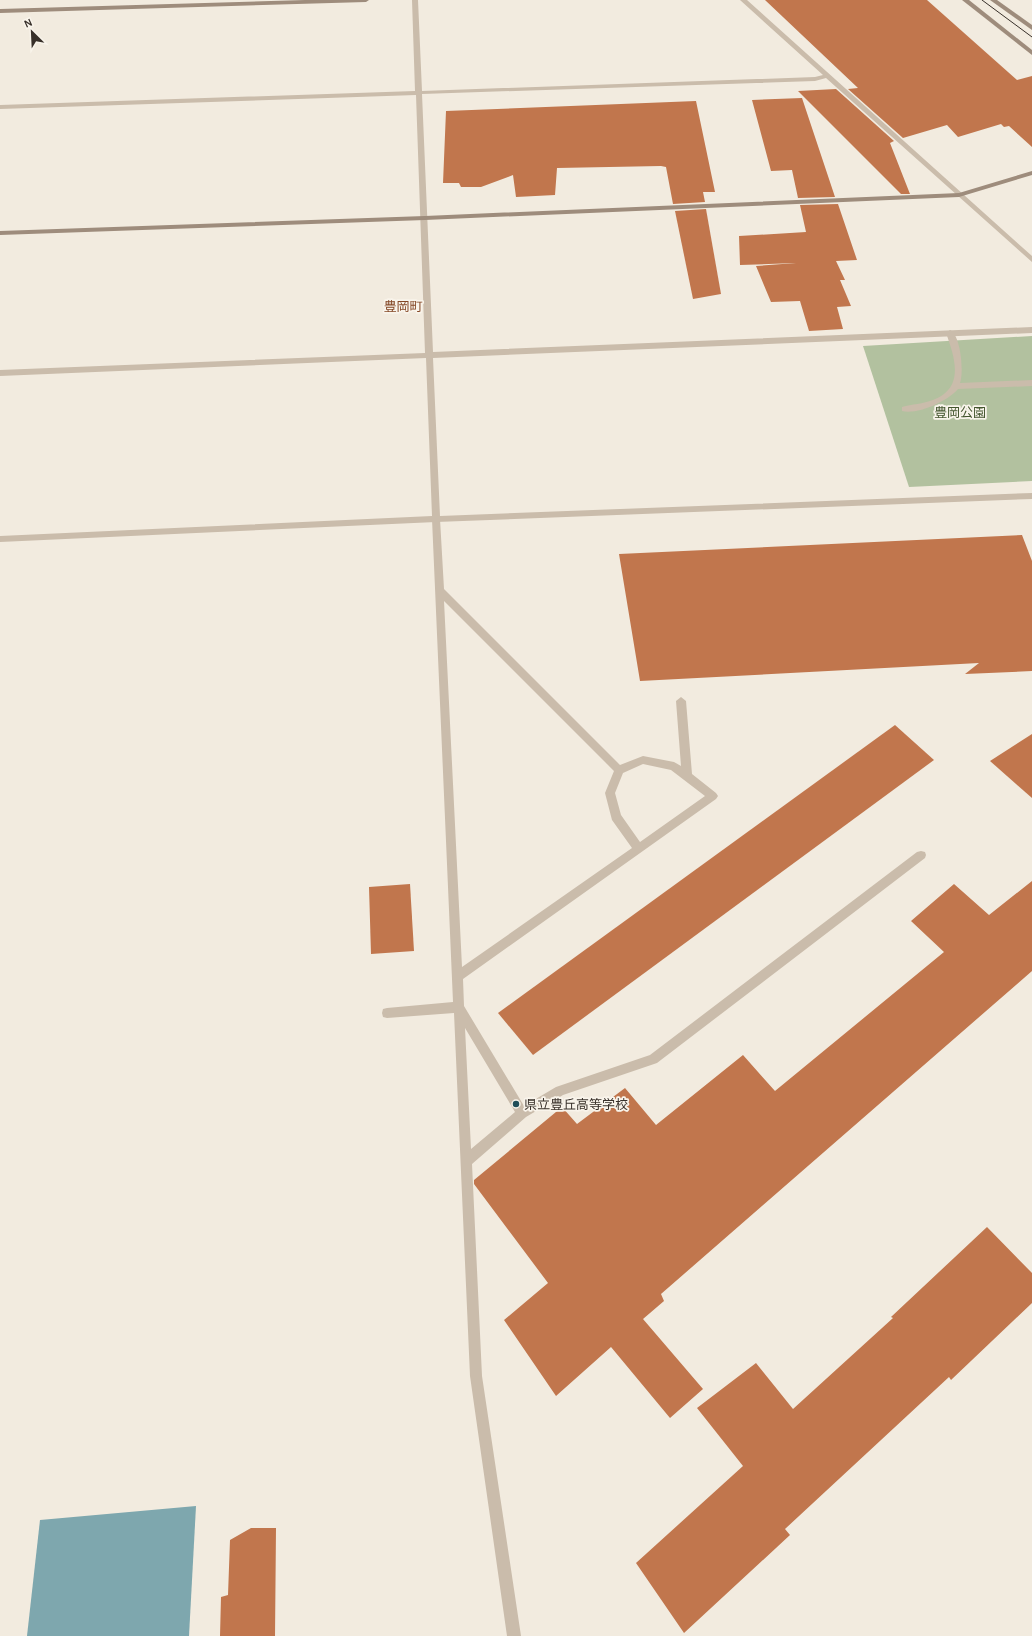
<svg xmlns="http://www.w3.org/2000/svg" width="1032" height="1636" font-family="Karla,'Noto Sans JP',sans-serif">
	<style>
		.green { fill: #b2c19f }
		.water { fill: #7ea7ae }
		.building { fill: #c1764d }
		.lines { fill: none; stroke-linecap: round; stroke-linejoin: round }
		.lane { fill: #cabcab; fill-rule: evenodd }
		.street { fill: #cabcab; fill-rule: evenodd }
		.secondary { fill: #9e8c7c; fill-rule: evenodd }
		.tram { stroke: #38302a; stroke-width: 1 }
		.poi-dot { fill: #204e58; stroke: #f9f4eb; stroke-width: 1.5 }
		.labels { text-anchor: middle; stroke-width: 3.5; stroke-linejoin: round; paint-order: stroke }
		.far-quarter-label { font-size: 13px; fill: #844726; stroke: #f9f4eb }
		.park-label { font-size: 13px; fill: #43552e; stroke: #f9f4eb }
		.poi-label { font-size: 13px; fill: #38302a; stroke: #f9f4eb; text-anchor: start }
	</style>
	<rect width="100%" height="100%" fill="#f2ebdf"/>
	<polygon class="green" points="1032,336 1032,481 909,487 863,346"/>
	<polygon class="water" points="196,1506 189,1636 27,1636 40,1520"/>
	<g class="building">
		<polygon points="765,0 927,0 1017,80 1032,76 1032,147 1009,126 1004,127 1001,124 958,137 947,125 903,138 848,89 858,88"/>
		<polygon points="836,89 894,141 890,143 910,194 901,194 798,91"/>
		<polygon points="802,98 835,197 798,198 792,170 771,171 752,100"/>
		<polygon points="696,101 715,192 703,192 705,202 673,204 666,167 661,166 557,168 555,195 516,197 513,175 481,187 461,187 459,183 443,183 446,111"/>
		<polygon points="838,204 857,260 836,261 845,280 840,280 851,306 837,307 843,329 809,331 800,301 771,302 756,266 796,263 740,265 739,236 806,232 800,205"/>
		<polygon points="706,209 721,294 693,299 675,211"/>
		<polygon points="1022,535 1032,561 1032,671 965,674 979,663 640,681 619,554"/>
		<polygon points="895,725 934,760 533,1055 498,1013"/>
		<polygon points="1032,734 1032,798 990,761"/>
		<polygon points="1032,881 1032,971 661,1294 664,1301 643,1319 703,1389 670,1418 611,1347 556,1396 504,1320 548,1283 474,1184 474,1180 562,1107 577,1124 625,1088 656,1125 743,1055 775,1091 944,952 911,921 954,884 989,915"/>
		<polygon points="410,884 414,951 371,954 369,887"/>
		<polygon points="987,1227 1032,1273 1032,1303 951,1380 949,1377 785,1529 790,1535 684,1633 636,1563 743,1466 697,1408 756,1363 793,1409 893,1318 891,1317"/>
		<polygon points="251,1528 276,1528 275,1636 220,1636 221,1597 228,1595 230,1540"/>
	</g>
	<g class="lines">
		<g class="lane">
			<path d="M950,330C961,335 964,373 960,383L1032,380V386L958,389C948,401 918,415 902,411V407C912,404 923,404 933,400C965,388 955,358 946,333Z"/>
			<path d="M436,516L440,519L444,589L620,765L643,756L674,762L681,766L676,701L681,697L686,701L692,774L716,793L718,796L716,799L463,979L464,1006L524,1106L556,1087L650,1055L917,852L921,851L925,852L926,855L925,858L657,1063L563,1095L526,1117L472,1164L482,1376L521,1636H507L470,1376L454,1013L387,1018L383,1017L382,1013L383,1009L387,1008L453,1002L432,519ZM444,601L614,771L605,793L612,820L632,848L462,967ZM643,764L671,770L705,796L640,842L621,815L615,793L623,773ZM465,1028L515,1112L471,1149Z"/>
		</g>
		<polygon class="street" points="412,0 418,0 422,91 815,77 823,75 740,0 747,0 1032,256 1032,262 826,78 815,81 422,94 433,352 1032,327 1032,333 433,358 440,516 1032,493 1032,499 436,522 0,542 0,536 432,516 426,358 0,376 0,370 425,353 416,95 0,109 0,105 415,91"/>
		<g class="secondary">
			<polygon points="305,0 369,0 366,2 0,13 0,9"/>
			<polygon points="962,0 969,0 1032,50 1032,55"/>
			<polygon points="990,0 997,0 1032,25 1032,30"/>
			<polygon points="1032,171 1032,175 959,197 425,220 0,235 0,231 425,216 959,193"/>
		</g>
		<polyline class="tram" points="982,0 1032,37"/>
	</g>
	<circle class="poi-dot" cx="516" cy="1104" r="4"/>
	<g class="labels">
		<g class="far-quarter-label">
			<text x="403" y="311">豊岡町</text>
		</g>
		<g class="park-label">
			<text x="960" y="417">豊岡公園</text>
		</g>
		<g class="poi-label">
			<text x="524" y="1109">県立豊丘高等学校</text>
		</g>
	</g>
	<g transform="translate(32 32) rotate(336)" stroke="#f9f4eb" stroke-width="3" paint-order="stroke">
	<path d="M0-3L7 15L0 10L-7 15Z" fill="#38302a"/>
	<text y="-6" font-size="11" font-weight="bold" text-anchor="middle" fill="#38302a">N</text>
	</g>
</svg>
